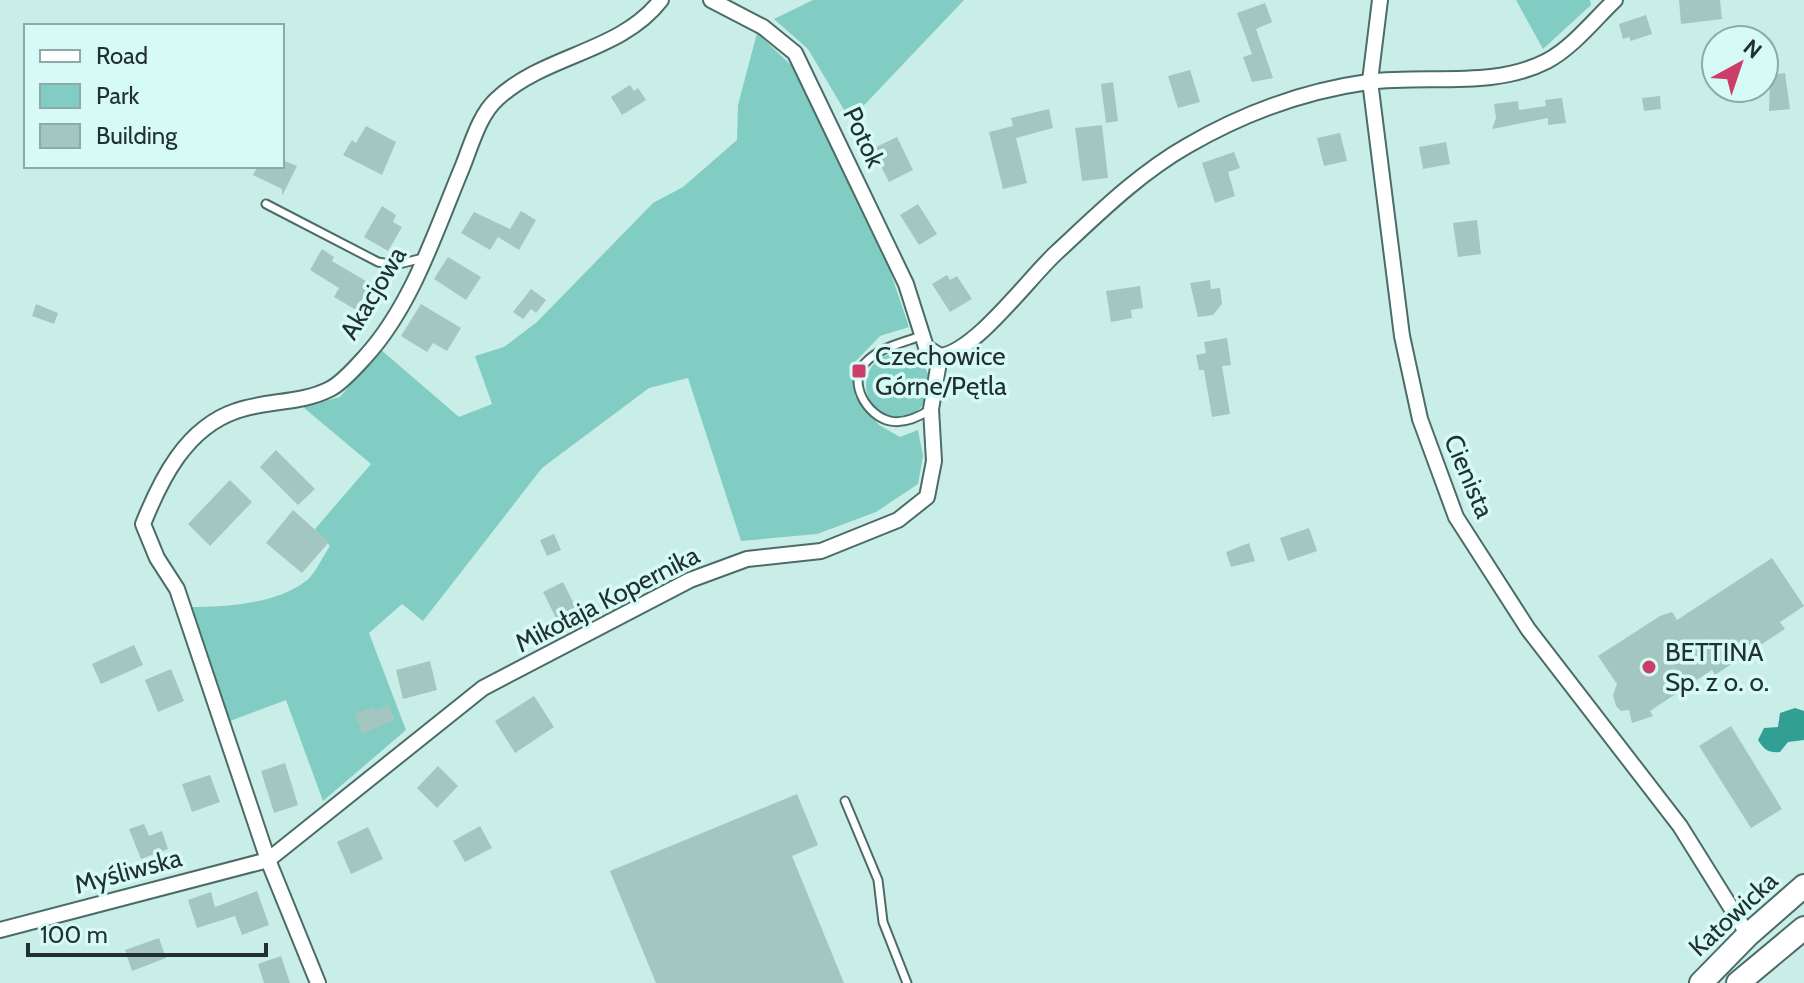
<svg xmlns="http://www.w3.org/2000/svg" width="1804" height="983" font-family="Cabin,sans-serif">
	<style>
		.green { fill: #81ccc3 }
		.water { fill: #329f95 }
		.building { fill: #a3c6c1 }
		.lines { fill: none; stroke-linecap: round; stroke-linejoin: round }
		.service-casing { stroke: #4b6c68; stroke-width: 11 }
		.minor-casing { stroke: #4b6c68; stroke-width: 18 }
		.primary-casing { stroke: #4b6c68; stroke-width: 26 }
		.service { stroke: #fff; stroke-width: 7 }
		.minor { stroke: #fff; stroke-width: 14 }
		.primary { stroke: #fff; stroke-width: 22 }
		.poi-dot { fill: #cc3e69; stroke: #d6fbf6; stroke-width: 3 }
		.labels { text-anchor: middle; stroke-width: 7; stroke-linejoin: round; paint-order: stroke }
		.street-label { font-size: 26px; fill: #22302f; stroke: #d6fbf6 }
		.poi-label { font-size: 26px; fill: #22302f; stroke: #d6fbf6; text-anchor: start }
	</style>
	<rect width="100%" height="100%" fill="#c9eee8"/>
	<g class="green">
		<polygon points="813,0 964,0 850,120 808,49 774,19"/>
		<polygon points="1516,0 1590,0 1591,5 1543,49"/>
		<path d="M757,33L791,65L882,247L909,327L880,336L855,362V396L879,425L900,437L918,430L923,456L918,484L876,512L817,534L741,541L688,378L649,388L542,468L423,621L402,604L369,633L406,730L323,801L286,700L230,721L191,607C226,607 276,604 306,581C315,574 323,556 330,546L315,529L371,464L303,407L340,397L380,349L459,417L492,404L475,356L504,347L537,322L653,203L683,187L737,140L738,105Z"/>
		<circle cx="898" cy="385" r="32"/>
	</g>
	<path class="water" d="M1795,708L1804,711V740L1788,742L1780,752C1769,753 1764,750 1758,740L1764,728L1778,727L1780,713Z"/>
	<g class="building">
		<polygon points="1679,0 1720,0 1722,19 1681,24"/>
		<polygon points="1265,3 1272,22 1256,29 1273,78 1252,82 1243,57 1252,54 1237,13"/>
		<polygon points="1646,15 1652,34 1631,41 1629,37 1623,39 1619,24"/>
		<polygon points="1190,70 1200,102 1178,108 1168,76"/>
		<polygon points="1785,73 1790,109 1769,111 1770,75"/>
		<polygon points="1113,82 1118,121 1106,123 1101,84"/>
		<polygon points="630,85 634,91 638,88 646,100 622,115 611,97"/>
		<polygon points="1660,96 1661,109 1644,111 1642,98"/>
		<polygon points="1562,98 1566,123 1548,125 1548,118 1492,129 1496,118 1494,104 1518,101 1519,110 1546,106 1545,100"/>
		<polygon points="1049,109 1053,128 1016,138 1027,183 1003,189 989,132 1013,126 1011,118"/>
		<polygon points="1102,125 1108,178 1082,181 1075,128"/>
		<polygon points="366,126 396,142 382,175 343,155 352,140 356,143"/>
		<polygon points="1340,133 1347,161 1324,166 1317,138"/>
		<polygon points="897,137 913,170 889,182 872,149"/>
		<polygon points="1446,142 1450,164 1423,169 1419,147"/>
		<polygon points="1234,152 1240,168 1228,172 1235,196 1215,203 1202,163"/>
		<polygon points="282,160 297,166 282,196 282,189 253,175 258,166 282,166"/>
		<polygon points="918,204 937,234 919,245 900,215"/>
		<polygon points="382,206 396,215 393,222 402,227 388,251 364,237"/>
		<polygon points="521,211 536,220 519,250 498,237 490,250 461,233 474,212 510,229"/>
		<polygon points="1477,220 1481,254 1458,257 1453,223"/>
		<polygon points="322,249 334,257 332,261 371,284 356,310 334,297 339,288 310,270"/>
		<polygon points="448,257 481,277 466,300 434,279"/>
		<polygon points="947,275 950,280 957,276 972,299 950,312 932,284"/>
		<polygon points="1210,280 1211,289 1220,288 1222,304 1213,315 1198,317 1190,283"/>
		<polygon points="1140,286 1143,308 1131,310 1132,318 1111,322 1106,291"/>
		<polygon points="531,289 546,300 536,313 531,309 523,319 513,312"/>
		<polygon points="36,304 58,313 54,324 32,316"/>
		<polygon points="421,304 461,328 447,351 433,343 427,352 401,336"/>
		<polygon points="1227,338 1231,365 1222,366 1230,414 1212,417 1204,370 1199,370 1196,355 1206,353 1204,342"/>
		<polygon points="276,450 315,489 298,505 260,467"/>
		<polygon points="230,480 252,502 210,546 188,524"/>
		<polygon points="293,510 329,542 302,573 266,543"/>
		<polygon points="1309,528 1317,551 1288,561 1280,538"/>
		<polygon points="554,534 561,550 547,556 540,540"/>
		<polygon points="1249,543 1255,561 1231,567 1226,552"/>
		<polygon points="1772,558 1804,606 1780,622 1785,629 1715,675 1712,670 1650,711 1653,716 1632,723 1629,710 1621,711 1616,706 1613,695 1617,684 1598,656 1660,616 1672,612 1677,620"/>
		<polygon points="563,582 577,610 557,620 543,592"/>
		<polygon points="134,645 143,665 101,684 92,664"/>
		<polygon points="430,661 437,690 403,699 396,670"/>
		<polygon points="171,669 184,701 158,712 145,680"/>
		<polygon points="534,696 554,727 515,753 495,721"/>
		<polygon points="389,705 395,720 362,734 355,714 374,706 375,711"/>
		<polygon points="1731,726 1782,809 1751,828 1699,746"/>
		<polygon points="285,763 298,805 274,813 261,771"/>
		<polygon points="438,766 458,786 437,808 417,788"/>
		<polygon points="210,775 220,802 192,812 182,784"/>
		<polygon points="797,794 818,845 792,856 844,983 656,983 610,871"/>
		<polygon points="144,824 149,836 162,831 168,849 141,859 129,829"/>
		<polygon points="480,826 492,848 465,862 453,841"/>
		<polygon points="368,827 383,859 351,874 337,842"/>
		<polygon points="257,891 269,925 242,935 235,916 197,928 188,900 211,892 215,907"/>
		<polygon points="159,938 166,958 132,971 125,950"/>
		<polygon points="281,956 290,983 264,983 258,964"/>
	</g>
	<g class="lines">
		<defs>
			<g id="service">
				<polyline points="266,204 378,262 395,265 423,258"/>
				<path d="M921,336C902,343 880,347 865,363C847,382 867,416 890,421C905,424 919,417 931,409"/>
				<polyline points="845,801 878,880 883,922 907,983"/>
			</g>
			<g id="minor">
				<polyline points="711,0 763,27 795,53 906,284 926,347 940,356"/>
				<polyline points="1380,0 1370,81 1402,336 1420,419 1456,517 1528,629 1680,826 1748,935"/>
				<path d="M940,356C975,352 1028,279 1056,253C1097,215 1138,174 1187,146C1242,114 1304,91 1368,82C1426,74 1493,89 1547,61C1573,47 1594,20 1615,0"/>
				<polyline points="0,930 268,860 483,688 690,580 747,559 821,551 898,520 927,497 934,461 931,409 940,356"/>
				<path d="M318,983L268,860L177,589L157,558L143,524C161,479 186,428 236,411C266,400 301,404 330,389C342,383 356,367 365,357C412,306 436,230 462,168C471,146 479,115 497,99C545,54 620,53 661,0"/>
			</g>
			<g id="primary">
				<polyline points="1701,983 1748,935 1804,886"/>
				<polyline points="1738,983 1804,928"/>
			</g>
		</defs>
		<use href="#service" class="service-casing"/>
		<use href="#minor" class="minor-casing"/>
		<use href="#primary" class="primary-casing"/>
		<use href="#service" class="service"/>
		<use href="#minor" class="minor"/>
		<use href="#primary" class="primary"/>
	</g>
	<g class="poi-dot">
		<rect x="851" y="363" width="16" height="16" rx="4"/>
		<circle cx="1649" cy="667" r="8"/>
	</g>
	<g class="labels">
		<g class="street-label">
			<text transform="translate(864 137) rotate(65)" y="9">Potok</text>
			<text transform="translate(373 293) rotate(-59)" y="9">Akacjowa</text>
			<text transform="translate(1469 476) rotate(67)" y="9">Cienista</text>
			<text transform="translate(607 599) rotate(-27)" y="9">Mikołaja Kopernika</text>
			<text transform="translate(128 871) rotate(-15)" y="9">Myśliwska</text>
			<text transform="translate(1733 914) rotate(-43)" y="9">Katowicka</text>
		</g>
		<g class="poi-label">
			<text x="875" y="365">Czechowice<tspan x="875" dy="30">Górne/Pętla</tspan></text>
			<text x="1665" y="661">BETTINA<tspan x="1665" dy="30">Sp. z o. o.</tspan></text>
		</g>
	</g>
	<rect x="24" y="24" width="260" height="144" fill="#d6fbf6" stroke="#8eaaa6" stroke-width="2"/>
	<rect x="40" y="50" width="40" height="12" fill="#ffffff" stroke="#8eaaa6" stroke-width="2"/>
	<text x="96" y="64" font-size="24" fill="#22302f">Road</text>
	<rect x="40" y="84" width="40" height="24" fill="#81ccc3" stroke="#8eaaa6" stroke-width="2"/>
	<text x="96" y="104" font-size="24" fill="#22302f">Park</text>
	<rect x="40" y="124" width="40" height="24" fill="#a3c6c1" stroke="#8eaaa6" stroke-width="2"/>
	<text x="96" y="144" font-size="24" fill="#22302f">Building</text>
	<g transform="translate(1740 64) rotate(40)"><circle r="38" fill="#d6fbf6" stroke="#8eaaa6" stroke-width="2"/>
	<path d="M0-6L14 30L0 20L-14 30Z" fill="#cc3e69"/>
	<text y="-12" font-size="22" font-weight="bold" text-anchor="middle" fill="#22302f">N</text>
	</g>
	<path d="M28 943v12h238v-12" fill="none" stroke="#22302f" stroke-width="4"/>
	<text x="40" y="943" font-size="24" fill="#22302f" stroke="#d6fbf6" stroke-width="6" paint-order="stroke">100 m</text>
</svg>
